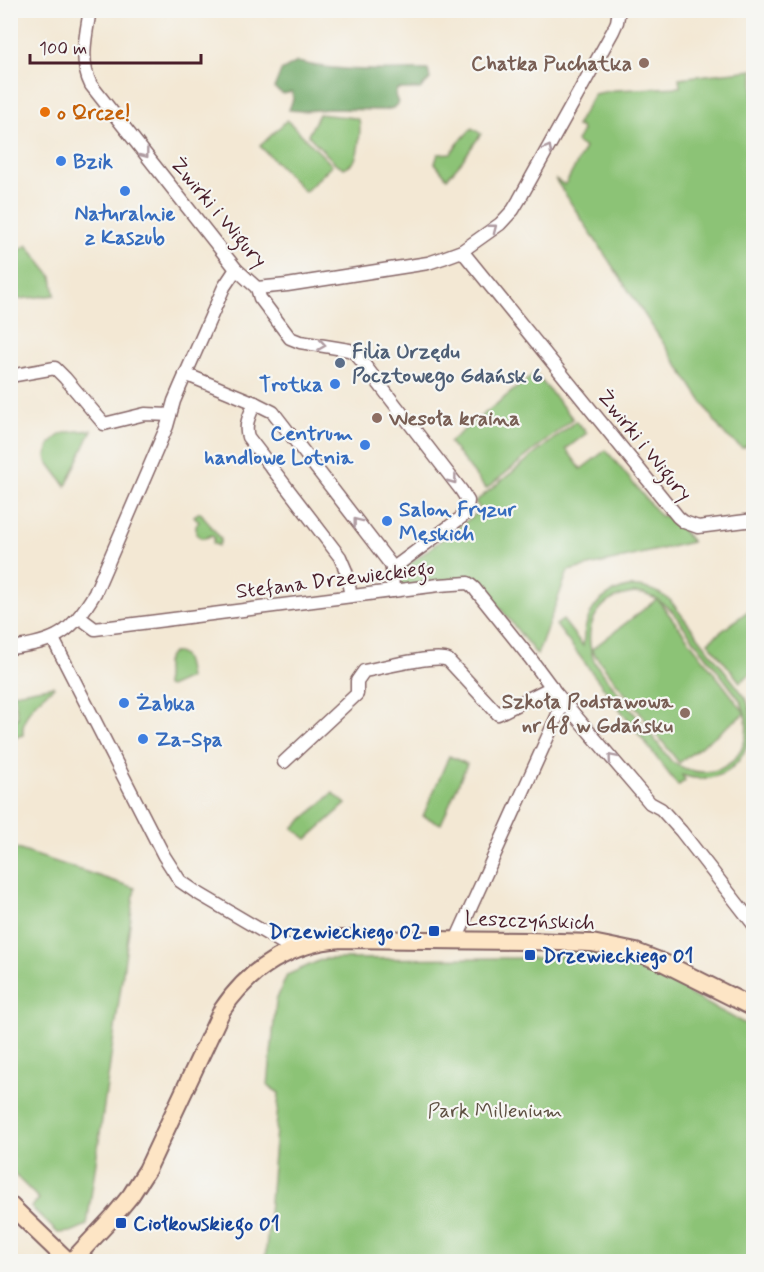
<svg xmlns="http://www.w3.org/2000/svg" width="764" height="1272" font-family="Mynerve,sans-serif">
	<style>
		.green { fill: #8cc376; stroke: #6b7150; stroke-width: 1.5; fill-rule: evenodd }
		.forest { fill: #71a967; stroke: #5e6449; stroke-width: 1.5 }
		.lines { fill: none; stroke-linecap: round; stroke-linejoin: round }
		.street-casing { stroke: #856566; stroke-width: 15 }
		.secondary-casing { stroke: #856566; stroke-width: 20 }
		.street { stroke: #fff; stroke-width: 12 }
		.secondary { stroke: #fde5c5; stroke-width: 16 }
		.oneway { stroke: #ae9aa0 }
		.education-dot { fill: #8d6e63; stroke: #f6f6f2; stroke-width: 2 }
		.food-dot { fill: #e8710a; stroke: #f6f6f2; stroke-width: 2 }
		.shop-dot { fill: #3f7fe0; stroke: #f6f6f2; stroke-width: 2 }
		.service-dot { fill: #5c6f8a; stroke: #f6f6f2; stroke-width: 2 }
		.transit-dot { fill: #1a4fb4; stroke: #f6f6f2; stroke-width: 2 }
		.labels { text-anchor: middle; stroke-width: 4.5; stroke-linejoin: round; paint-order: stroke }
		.education-label { font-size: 21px; font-weight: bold; fill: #785e54; stroke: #f6f6f2; text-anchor: end }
		.food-label { font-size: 21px; font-weight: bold; fill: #c56008; stroke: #f6f6f2; text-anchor: start }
		.shop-label { font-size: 21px; font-weight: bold; fill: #366cbe; stroke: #f6f6f2; text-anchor: start }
		.street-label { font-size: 21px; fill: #4a1f2b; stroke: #f6f6f2 }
		.service-label { font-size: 21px; font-weight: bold; fill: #4e5e75; stroke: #f6f6f2; text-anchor: start }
		.transit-label { font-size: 21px; font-weight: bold; fill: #164399; stroke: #f6f6f2; text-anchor: start }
		.park-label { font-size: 21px; fill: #5e5042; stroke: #f6f6f2 }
	</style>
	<rect width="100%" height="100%" fill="#f6f6f2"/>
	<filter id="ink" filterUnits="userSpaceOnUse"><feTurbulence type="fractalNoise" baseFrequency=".0167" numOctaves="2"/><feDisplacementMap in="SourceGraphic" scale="12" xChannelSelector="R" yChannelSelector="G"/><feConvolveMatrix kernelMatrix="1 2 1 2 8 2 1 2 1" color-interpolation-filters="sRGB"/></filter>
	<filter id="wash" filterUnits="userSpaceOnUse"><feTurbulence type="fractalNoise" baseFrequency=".008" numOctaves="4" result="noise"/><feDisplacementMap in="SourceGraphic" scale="24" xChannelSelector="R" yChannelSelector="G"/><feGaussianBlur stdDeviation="1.35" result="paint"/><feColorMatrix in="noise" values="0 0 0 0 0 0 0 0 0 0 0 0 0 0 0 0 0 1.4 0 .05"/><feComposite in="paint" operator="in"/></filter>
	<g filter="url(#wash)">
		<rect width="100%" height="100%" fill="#f3e8d4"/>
		<g class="green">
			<polygon points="753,70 754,440 745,447 742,448 723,433 716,423 555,179 565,185 585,148 576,142 582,131 581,127 576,126 594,94 615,90 680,87 679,78"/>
			<path d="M319,114L355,118L359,120C361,127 359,152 355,159C353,164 348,166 344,168L335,163L308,135Z"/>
			<polygon points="287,120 332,165 305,192 260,146"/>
			<polygon points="472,128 481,134 462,161 447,178 435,163 438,154 451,153 459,142"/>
			<polygon points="27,245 52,277 55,295 11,300 11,257"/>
			<polygon points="535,373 573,419 486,489 449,442"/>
			<polygon points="576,421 587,433 566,449 581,469 606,450 660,516 670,515 692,542 568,571 537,655 475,576 403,586 400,584 396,580 399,572 481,510 475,502"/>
			<path d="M92,430L66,486L47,461L46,455L50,443H52C59,429 78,432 92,430Z"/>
			<path d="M200,512L221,539L220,543L218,546L213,543L214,538L212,535C205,539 201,539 196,534V525L199,522L194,516Z"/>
			<path d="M628,587C644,586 657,590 670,600L746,698C764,744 731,792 682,775L685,780L678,786L556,625L563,620L583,646C584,615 596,595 628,587ZM634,593L644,594L657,599L591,650L679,763L745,713L658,600L671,610L740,700C764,750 718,792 672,762L595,663C581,629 595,598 634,593Z"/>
			<polygon points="753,607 753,672 740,682 708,642"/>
			<path d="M172,653C187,651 187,666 189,678L169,687L166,686L165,683C169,672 161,662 172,653Z"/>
			<path d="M53,686L54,687C38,699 21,713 23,735L16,737L11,749V719L18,718L14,693Z"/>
			<polygon points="449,756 467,764 441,824 423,816"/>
			<polygon points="333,793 346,804 307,839 293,828"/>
			<polygon points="11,847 135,888 87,1225 71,1232 58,1233 31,1207 39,1199 11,1171"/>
			<path d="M573,950C614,951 651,966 688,985L689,994L753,1028V1261L265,1262L279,1093L268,1086L276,1001L287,975L323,959L552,958H556Z"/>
		</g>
		<path class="forest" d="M297,62C322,68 347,70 372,70C391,71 409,69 428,70L430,79L420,89H397L395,95L398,103L393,108L384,110L330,109L303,111L289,110L293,99L292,92L283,94L274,88L281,71Z"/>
	</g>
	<g filter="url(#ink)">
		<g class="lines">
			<defs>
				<g id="street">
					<path d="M90,10C86,35 79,62 91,85L236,269L257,288L287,285L428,263L443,258L462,251L500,224L513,210L519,200L613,31L617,22L619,10"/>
					<polyline points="462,251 678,517 684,522 698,527 754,520"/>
					<polyline points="257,288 260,298 290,338 300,342 337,348 349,350 356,354 461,490 468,501 467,508 462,517 392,569"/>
					<polyline points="185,374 255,403 273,412 391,565 392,569 393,591"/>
					<polyline points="10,376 55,368 65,378 104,424 145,414 170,415"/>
					<path d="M255,403C250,414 244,425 248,437L340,557L346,571L351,596"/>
					<polyline points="79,617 95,629 439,585 468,583 474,588 530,658 556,693 650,803 661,809 681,831 754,925"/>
					<polyline points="53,639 164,856 180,881 196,892 293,949"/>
					<path d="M10,648C57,642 71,633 95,593L167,426L174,401L180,387L224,287L236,269"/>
					<path d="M284,762L357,694V681L364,671C380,668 435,654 448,660L498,714L552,687"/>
					<polyline points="456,940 564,701"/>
				</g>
				<g id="secondary">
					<polyline points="10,1205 69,1262"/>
					<path d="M71,1262L113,1217L131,1195L147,1170L222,1010C250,968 291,943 341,939L528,941L592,943L607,946L636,952L662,962L754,1008"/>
				</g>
			</defs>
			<use href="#street" class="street-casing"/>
			<use href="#secondary" class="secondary-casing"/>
			<use href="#street" class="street"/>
			<use href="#secondary" class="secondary"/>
		</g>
		<defs><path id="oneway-chevron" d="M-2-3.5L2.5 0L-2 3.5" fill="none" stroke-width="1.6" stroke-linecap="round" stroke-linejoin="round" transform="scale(1.5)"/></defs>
		<g class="oneway">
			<use href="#oneway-chevron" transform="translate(548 149) rotate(-61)"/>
			<use href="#oneway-chevron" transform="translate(145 154) rotate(52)"/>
			<use href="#oneway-chevron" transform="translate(493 228) rotate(-38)"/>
			<use href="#oneway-chevron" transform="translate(322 345) rotate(8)"/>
			<use href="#oneway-chevron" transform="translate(453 480) rotate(53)"/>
			<use href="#oneway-chevron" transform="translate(357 522) rotate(-128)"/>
			<use href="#oneway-chevron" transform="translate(612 758) rotate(-130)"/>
		</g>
	</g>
	<g class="education-dot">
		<circle cx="644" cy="63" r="6"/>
		<circle cx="377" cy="418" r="6"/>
		<circle cx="685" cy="713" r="6"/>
	</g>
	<circle class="food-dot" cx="45" cy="112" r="6"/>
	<g class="shop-dot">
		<circle cx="61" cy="161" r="6"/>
		<circle cx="125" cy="191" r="6"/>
		<circle cx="335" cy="384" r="6"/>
		<circle cx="365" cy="445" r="6"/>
		<circle cx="387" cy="521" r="6"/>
		<circle cx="124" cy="703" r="6"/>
		<circle cx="143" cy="739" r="6"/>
	</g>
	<circle class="service-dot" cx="340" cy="363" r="6"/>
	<g class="transit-dot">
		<rect x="428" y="925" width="12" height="12" rx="3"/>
		<rect x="524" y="949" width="12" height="12" rx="3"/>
		<rect x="115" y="1217" width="12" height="12" rx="3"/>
	</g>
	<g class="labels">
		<g class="education-label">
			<text x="632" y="70">Chatka Puchatka</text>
			<text x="389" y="425" text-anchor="start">Wesoła kraina</text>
			<text x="673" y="708">Szkoła Podstawowa<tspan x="673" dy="24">nr 48 w Gdańsku</tspan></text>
		</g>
		<g class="food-label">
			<text x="57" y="119">o Qrcze!</text>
		</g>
		<g class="shop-label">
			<text x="73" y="168">Bzik</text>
			<text x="125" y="220" text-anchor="middle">Naturalnie<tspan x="125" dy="24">z Kaszub</tspan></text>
			<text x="323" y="391" text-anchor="end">Trotka</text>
			<text x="353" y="440" text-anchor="end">Centrum<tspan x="353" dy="24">handlowe Lotnia</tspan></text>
			<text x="399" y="516">Salon Fryzur<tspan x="399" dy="24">Męskich</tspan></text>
			<text x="136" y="710">Żabka</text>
			<text x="155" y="746">Za-Spa</text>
		</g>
		<g class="street-label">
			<text transform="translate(219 212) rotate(50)" y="7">Żwirki i Wigury</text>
			<text transform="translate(645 445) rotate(51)" y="7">Żwirki i Wigury</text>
			<text transform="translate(335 579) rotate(-7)" y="7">Stefana Drzewieckiego</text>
			<text transform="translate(530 920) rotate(2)" y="7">Leszczyńskich</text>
		</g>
		<g class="service-label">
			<text x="352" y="358">Filia Urzędu<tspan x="352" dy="24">Pocztowego Gdańsk 6</tspan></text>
		</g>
		<g class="transit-label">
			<text x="422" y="938" text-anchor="end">Drzewieckiego 02</text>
			<text x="542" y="962">Drzewieckiego 01</text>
			<text x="133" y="1230">Ciołkowskiego 01</text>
		</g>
		<g class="park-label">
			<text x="495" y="1117">Park Millenium</text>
		</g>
	</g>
	<rect width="764" height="1272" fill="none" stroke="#f6f6f2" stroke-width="36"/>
	<path d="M30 54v9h171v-9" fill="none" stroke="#4a1f2b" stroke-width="3"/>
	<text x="39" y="54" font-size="18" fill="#4a1f2b" stroke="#f6f6f2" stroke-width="4.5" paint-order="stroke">100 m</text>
</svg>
